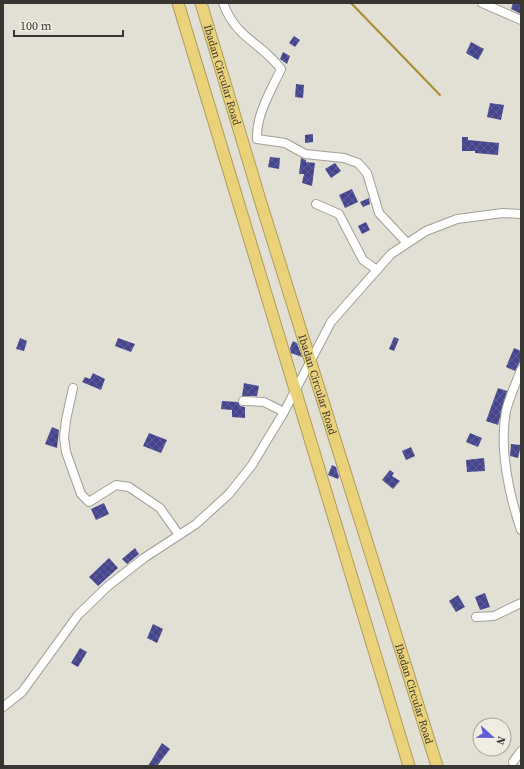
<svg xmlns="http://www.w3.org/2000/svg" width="524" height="769" font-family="'Source Serif 4',serif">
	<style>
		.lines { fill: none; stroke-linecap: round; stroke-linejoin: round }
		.stream { stroke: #a88e2c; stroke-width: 2 }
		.building { fill: url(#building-cross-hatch) }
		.minor-casing { stroke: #a19e93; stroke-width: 10 }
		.highway-casing { stroke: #ac9b61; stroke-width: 13 }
		.minor { stroke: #fff; stroke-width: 8 }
		.highway { stroke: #ebd27a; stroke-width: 11 }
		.labels { text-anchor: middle; stroke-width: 4; stroke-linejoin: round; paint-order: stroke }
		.street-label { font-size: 11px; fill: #383632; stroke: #efece1 }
	</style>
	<defs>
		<pattern id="building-cross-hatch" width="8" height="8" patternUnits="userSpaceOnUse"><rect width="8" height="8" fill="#45458e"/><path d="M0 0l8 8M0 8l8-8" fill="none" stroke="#5e5e98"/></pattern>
	</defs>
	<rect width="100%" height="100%" fill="#e2dfd4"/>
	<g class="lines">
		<polyline class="stream" points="351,3 440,95"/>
	</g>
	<g class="building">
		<polygon points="513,3 521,3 521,14 511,9"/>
		<polygon points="294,36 300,40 295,47 289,43"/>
		<polygon points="471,42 484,49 478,60 466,53"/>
		<polygon points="283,52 290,56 287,64 280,59"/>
		<polygon points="296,84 304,85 303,98 295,97"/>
		<polygon points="490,103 504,105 501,120 487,117"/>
		<polygon points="313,134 313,142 305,143 305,135"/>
		<polygon points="462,137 468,137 468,140 499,143 498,155 475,153 475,151 462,151"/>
		<polygon points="270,157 280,158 279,169 268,167"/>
		<polygon points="301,158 306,160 306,162 315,163 312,186 302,183 304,174 299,174"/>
		<polygon points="335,163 341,171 331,178 325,169"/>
		<polygon points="352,189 358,202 345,208 339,195"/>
		<polygon points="369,198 370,204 363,207 360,202"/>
		<polygon points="366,222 370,230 362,234 358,226"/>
		<polygon points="394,337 399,339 394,351 389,349"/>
		<polygon points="20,338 27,341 24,351 16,349"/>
		<polygon points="118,338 135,344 131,352 115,346"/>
		<polygon points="293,341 297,343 302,357 291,353 290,348"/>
		<polygon points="514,348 521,351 521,360 515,371 506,367"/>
		<polygon points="93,373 105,379 101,390 82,382 85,377 90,379"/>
		<polygon points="244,383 259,386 257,396 242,396"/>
		<polygon points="498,388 507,391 498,425 486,421"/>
		<polygon points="222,401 238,402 240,406 245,407 245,418 232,417 232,410 221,409"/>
		<polygon points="52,427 59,430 57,448 45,444"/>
		<polygon points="149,433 167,440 161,453 143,446"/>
		<polygon points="470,433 482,438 478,447 466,442"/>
		<polygon points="511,444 521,445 518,458 510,456"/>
		<polygon points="411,447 415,456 406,460 402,451"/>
		<polygon points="484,458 485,471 467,472 466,460"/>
		<polygon points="332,465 336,467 339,477 338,479 328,475"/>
		<polygon points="390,470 394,473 392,476 400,481 393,489 382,480"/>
		<polygon points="104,503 109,514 96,520 91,509"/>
		<polygon points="135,548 139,554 127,564 122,559"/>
		<polygon points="109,558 118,568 98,586 89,577"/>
		<polygon points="485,593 490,607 480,610 475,597"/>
		<polygon points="458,595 465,607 456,612 449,601"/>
		<polygon points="153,624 163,629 157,643 147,638"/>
		<polygon points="80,648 87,652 78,667 71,663"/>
		<polygon points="162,743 170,749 157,766 148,766"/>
	</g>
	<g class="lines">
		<defs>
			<g id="minor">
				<path d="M223,3C237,40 260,41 281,69C271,91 256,114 257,139L285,143L305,154L344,158L358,163L367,173L379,213L407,243"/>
				<polyline points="482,3 521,20"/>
				<polyline points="316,204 339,214 363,260 377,270"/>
				<path d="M521,370C516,383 509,398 506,411C499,448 509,495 521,530"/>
				<polyline points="73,388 66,420 64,438 66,452 81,494 89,502 116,485 129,487 160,508 179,535"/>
				<polyline points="243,401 264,402 284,412"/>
				<polyline points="476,617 494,616 521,603"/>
				<polyline points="3,707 22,692 78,615 108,586 144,558 196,524 229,494 252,465 284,412 331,322 391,254 426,231 457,219 503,213 521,214"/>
				<polyline points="513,762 521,751"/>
			</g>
			<g id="highway">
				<polyline points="178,3 409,766"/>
				<path id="s1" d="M201,3L261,203L437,766"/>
			</g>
		</defs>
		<use href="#minor" class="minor-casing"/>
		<use href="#highway" class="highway-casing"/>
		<use href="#minor" class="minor"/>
		<use href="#highway" class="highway"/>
	</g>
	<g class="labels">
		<g class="street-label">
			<text dy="4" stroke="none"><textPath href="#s1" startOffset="75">Ibadan Circular Road</textPath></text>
			<text dy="4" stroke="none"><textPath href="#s1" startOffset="399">Ibadan Circular Road</textPath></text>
			<text dy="4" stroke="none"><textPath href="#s1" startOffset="723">Ibadan Circular Road</textPath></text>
		</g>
	</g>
	<rect width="524" height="769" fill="none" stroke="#383632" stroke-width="8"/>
	<g transform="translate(492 737) rotate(112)"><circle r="19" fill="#efece1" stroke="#a6a39b"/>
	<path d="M0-3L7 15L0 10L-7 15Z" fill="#5f5bd4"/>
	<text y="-6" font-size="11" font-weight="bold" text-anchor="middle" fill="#383632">N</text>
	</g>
	<path d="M14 30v6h109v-6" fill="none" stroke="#383632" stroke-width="2"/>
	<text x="20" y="30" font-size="12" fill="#383632" stroke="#efece1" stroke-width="3" paint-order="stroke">100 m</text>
</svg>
